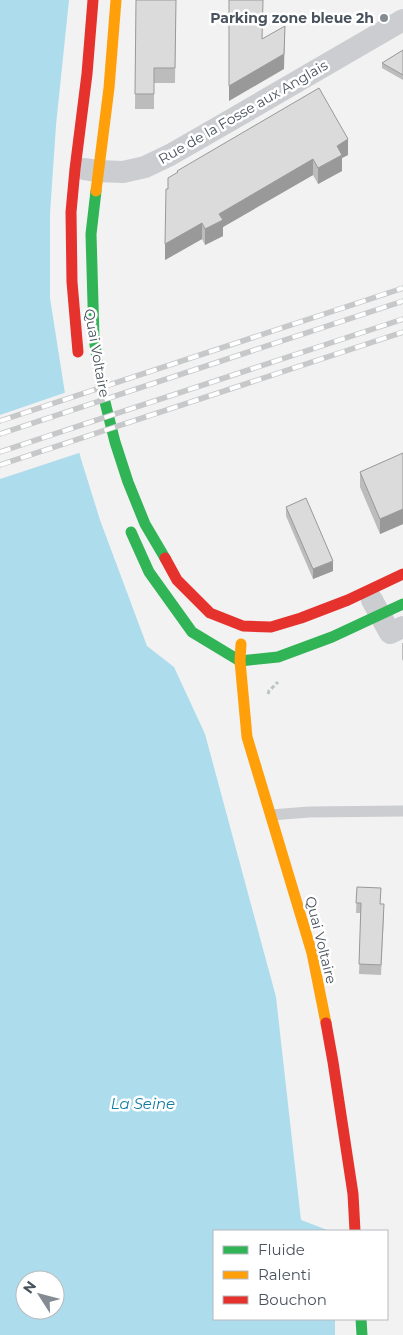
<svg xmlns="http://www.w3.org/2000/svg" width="403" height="1335" font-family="Montserrat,sans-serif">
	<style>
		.water { fill: #addcec; fill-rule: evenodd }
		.pier { fill: #f2f2f2 }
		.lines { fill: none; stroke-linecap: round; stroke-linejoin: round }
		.path { stroke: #bac5c2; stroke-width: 3; stroke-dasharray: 4 2.5; stroke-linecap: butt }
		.lane { stroke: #cbcdd0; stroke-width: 11 }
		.street { stroke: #cbcdd0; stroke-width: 22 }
		.fast { stroke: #30b455; stroke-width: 11 }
		.slow { stroke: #ff9f0a; stroke-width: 11 }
		.jam { stroke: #e5322d; stroke-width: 11 }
		.rail-casing { stroke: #c6c8ca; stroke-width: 5.5 }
		.rail { stroke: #fff; stroke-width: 4; stroke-dasharray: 11; stroke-linecap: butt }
		.wall { fill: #bcbcbd }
		.shaded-wall { fill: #99999a }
		.building { fill: #dbdbdc; stroke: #99999a }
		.poi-dot { fill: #848b92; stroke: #fff; stroke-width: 2 }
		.labels { text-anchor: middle; stroke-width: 5; stroke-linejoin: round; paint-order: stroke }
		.poi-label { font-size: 14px; font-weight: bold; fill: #49535e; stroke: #fff; text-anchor: end }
		.street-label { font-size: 14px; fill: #49535e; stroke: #fff }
		.water-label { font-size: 15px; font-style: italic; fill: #127da0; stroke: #fff }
	</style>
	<rect width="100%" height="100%" fill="#f2f2f2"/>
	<path class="water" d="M0,0H69L56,125L50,214V298L66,400L81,459L100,520L147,646L174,667L205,734L276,997L301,1220L330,1231H214V1319H335V1335H0ZM25,1280H55V1310H25Z"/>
	<polygon class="pier" points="67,392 82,452 0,479 0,415"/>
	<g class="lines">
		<polyline class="path" points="268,694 269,691 278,682"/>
		<polyline class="lane" points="271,815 309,812 403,811"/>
		<g class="street">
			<polyline points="84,169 98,171 123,172 145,167 170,155 224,124 403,20"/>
			<polyline points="372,600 390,633 403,627"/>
		</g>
		<g class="fast">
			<polyline points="96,191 91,234 94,338 101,386 115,442 128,482 145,524 165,558"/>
			<polyline points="131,532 149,572 192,632 240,661"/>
			<polyline points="240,661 278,657 332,637 403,604"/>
			<polyline points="361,1319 362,1335"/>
		</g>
		<g class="slow">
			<polyline points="96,191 109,88 116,0"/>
			<polyline points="241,644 240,661 247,737 312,953 326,1023"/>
		</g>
		<g class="jam">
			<polyline points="78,352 72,282 71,212 75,169 87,74 93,0"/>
			<polyline points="165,558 177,580 210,613 243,626 271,627 301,618 348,600 403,574"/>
			<polyline points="326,1023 333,1062 353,1194 355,1231"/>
		</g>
		<defs>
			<g id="rail">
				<polyline points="0,421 403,288"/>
				<polyline points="0,434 403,301"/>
				<polyline points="0,452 403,319"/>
				<polyline points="0,465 403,332"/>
			</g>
		</defs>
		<use href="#rail" class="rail-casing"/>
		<use href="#rail" class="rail"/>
	</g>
	<g class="wall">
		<polygon points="136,0 176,0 175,83 154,83 154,109 135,109"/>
		<polygon points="403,50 403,80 382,68 382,63"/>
		<polygon points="348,155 342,158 342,171 318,184 313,175 223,227 223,236 205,245 202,239 165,260 168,189 177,173 177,171"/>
		<polygon points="403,453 403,524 380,534 360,487 360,472"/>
		<polygon points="286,507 333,571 313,579 286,516"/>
		<polygon points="402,643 403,643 403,661 402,659"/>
		<polygon points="357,887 381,904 384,914 381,975 359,974 361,913 356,913"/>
	</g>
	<g class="shaded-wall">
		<polygon points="285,26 284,69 229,101 229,86"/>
		<polygon points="348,139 348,155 342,158 342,171 318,184 318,168 337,146"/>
		<polygon points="313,159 313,175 223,227 223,236 205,245 205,229 219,214"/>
		<polygon points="202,223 202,239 165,260 165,244"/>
		<polygon points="403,509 403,524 380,534 380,519"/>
		<polygon points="333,561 333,571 313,579 313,569"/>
	</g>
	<g class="building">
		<polygon points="136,0 176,0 175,68 154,68 154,94 135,94"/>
		<polygon points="229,0 263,0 262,39 285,26 284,54 229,86"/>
		<polygon points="403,50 403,75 382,63"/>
		<polygon points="319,88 348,139 337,146 342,155 318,168 313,159 219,214 223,220 205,229 202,223 165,244 166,189 168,189 168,178 178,172 177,171"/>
		<polygon points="403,453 403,509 380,519 360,472"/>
		<polygon points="306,498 333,561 313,569 286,507"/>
		<polygon points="357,887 381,888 380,904 384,904 381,965 359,964 361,903 356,903"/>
	</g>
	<circle class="poi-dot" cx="384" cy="18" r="5"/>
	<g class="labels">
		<g class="poi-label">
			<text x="374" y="23">Parking zone bleue 2h</text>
		</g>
		<g class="street-label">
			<text transform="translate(243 112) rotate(-30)" y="5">Rue de la Fosse aux Anglais</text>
			<text transform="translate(97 353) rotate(80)" y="5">Quai Voltaire</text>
			<text transform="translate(321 940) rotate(76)" y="5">Quai Voltaire</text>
		</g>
		<g class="water-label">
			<text x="143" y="1109">La Seine</text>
		</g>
	</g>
	<rect x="213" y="1230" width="175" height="90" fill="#ffffff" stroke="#b6babf"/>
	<rect x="223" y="1246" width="25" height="8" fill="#30b455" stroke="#b6babf"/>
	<text x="258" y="1255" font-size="15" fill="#49535e">Fluide</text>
	<rect x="223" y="1271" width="25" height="8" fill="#ff9f0a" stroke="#b6babf"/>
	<text x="258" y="1280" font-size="15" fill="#49535e">Ralenti</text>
	<rect x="223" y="1296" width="25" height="8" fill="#e5322d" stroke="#b6babf"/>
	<text x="258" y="1305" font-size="15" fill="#49535e">Bouchon</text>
	<g transform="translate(40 1295) rotate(306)"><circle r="24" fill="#ffffff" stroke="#b6babf"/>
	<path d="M0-4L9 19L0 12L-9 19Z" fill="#848b92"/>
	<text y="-8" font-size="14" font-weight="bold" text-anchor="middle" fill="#49535e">N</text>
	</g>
</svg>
